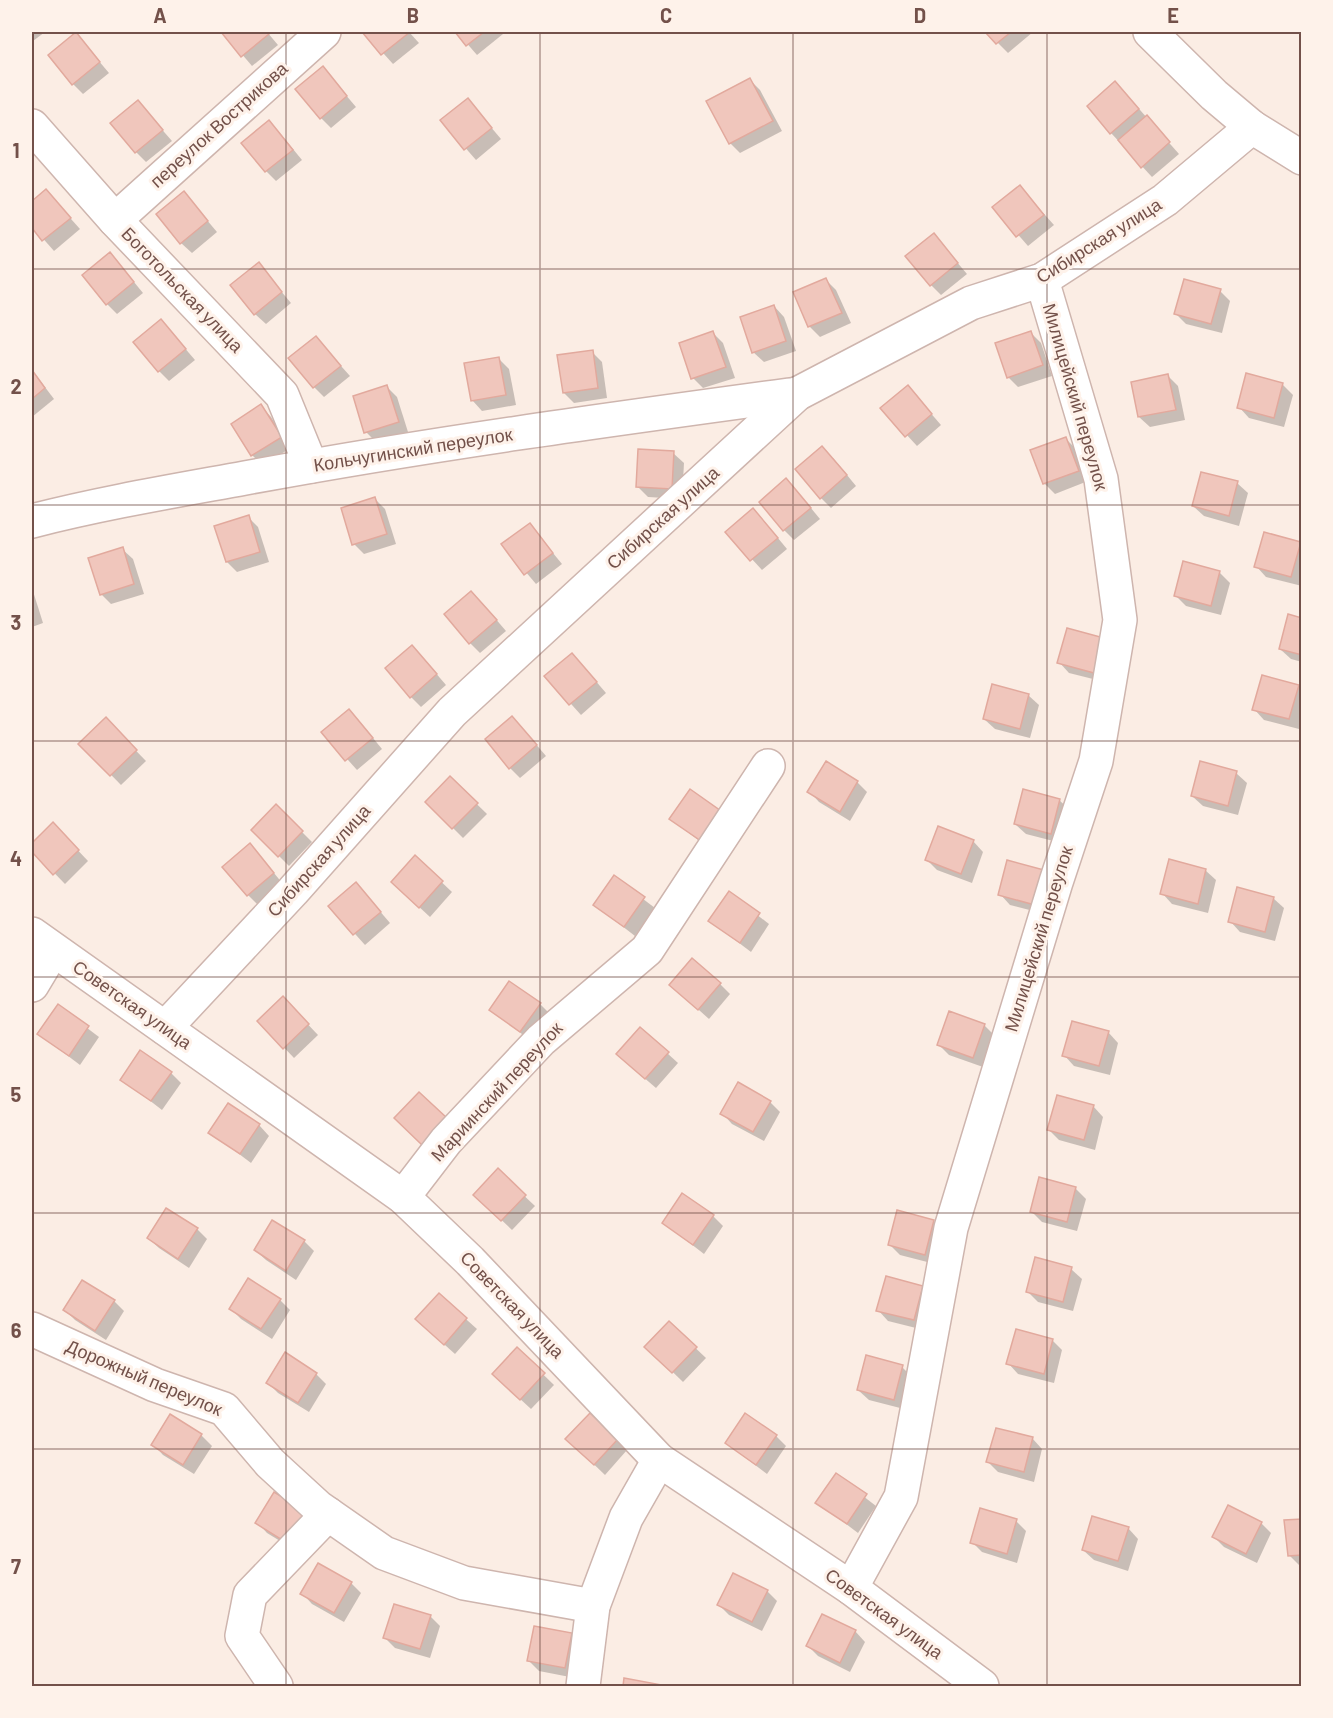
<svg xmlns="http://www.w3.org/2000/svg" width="1333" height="1718" font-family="Barlow,sans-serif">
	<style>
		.shadow { fill: #0003 }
		.building { fill: #f0c6bc; stroke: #e2a99d; stroke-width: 1.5 }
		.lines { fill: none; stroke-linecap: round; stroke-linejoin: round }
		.minor-casing { stroke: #ceb5ae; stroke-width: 36 }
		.minor { stroke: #fff; stroke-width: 33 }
		.grid { fill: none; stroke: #73514a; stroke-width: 1.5; stroke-opacity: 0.55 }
		.labels { text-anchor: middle; stroke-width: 6; stroke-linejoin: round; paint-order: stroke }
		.street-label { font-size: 18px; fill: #73514a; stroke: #fef2ea }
		.neatline { fill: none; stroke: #73514a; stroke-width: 2 }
		.grid-label { font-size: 20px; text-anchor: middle; font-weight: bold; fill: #73514a }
	</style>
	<rect width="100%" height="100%" fill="#fbede4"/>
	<g class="shadow">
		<polygon points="32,32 45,32 33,41"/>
		<polygon points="223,32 267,32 278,45 252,66"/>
		<polygon points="364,32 409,32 419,43 393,64"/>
		<polygon points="457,32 501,32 503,34 477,55"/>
		<polygon points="987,32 1033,32 1008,53"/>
		<polygon points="76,34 109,73 83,94 73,84"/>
		<polygon points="323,68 356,107 331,128 321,118"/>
		<polygon points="750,80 760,90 782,131 740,153 730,143"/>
		<polygon points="1125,93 1179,154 1152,177 1111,133"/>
		<polygon points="468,100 501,139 476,160 442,121"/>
		<polygon points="138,102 172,141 146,162 136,152"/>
		<polygon points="279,132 302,160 276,181 266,171"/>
		<polygon points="1020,187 1054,225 1028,246 994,207"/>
		<polygon points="46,191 80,229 54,251 32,226 32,203"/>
		<polygon points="184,193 217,232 192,253 181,243"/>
		<polygon points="934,235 967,274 941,295 931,285"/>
		<polygon points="258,264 291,303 266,324 255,314"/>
		<polygon points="120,265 143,293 117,314 107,304"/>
		<polygon points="826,280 836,290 851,323 820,337 809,326"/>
		<polygon points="1220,291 1230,301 1222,333 1186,324 1176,314"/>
		<polygon points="774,306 784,317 796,351 764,362 753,352"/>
		<polygon points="171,332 195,360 169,381 159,371"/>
		<polygon points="713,333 723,343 735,378 703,388 693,378"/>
		<polygon points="1031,333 1041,343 1052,376 1018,387 1008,377"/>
		<polygon points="316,338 350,376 324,397 314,387"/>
		<polygon points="592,352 602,362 607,398 574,403 564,393"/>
		<polygon points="499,359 509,369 516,405 482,411 472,400"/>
		<polygon points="32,370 54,399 32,417"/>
		<polygon points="1168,376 1178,386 1185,420 1150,427 1139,417"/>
		<polygon points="1282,384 1293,395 1284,427 1249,418 1239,407"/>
		<polygon points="387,387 397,397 408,432 376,442 366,432"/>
		<polygon points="908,387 941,425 917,446 882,408"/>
		<polygon points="261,406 271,417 291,448 262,465 252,455"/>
		<polygon points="1066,439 1076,449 1088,481 1055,494 1044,483"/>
		<polygon points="673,453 684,463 682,499 648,497 638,487"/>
		<polygon points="833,458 856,486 831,508 821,498"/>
		<polygon points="1237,483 1248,493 1239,526 1204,516 1193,506"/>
		<polygon points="796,490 820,519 794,540 784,530"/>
		<polygon points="375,499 385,509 396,544 364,554 354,544"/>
		<polygon points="248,517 258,527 269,562 237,572 227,562"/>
		<polygon points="763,520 787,549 762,570 727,532"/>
		<polygon points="530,525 562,564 536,584 503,545"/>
		<polygon points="1300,543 1302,586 1266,577 1256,566"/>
		<polygon points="122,549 133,559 144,594 111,604 101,594"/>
		<polygon points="1184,563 1220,573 1230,583 1221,615 1186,606 1176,596"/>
		<polygon points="32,588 43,623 32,627"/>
		<polygon points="482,603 506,631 480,653 470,643"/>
		<polygon points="1302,620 1302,662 1291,659 1280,649"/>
		<polygon points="1068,630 1105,682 1069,673 1059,662"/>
		<polygon points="422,657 446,685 421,707 411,697"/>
		<polygon points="582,665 606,693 581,715 546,676"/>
		<polygon points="1298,686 1302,690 1299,729 1264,720 1254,709"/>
		<polygon points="1028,695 1039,705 1030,738 995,729 984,719"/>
		<polygon points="106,720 146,761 121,785 81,744"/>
		<polygon points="359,721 382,749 357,770 323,732"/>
		<polygon points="522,728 546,756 520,778 510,768"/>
		<polygon points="1236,773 1247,783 1238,815 1203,806 1192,796"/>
		<polygon points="450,778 487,814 463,838 427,802"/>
		<polygon points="857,782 867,792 850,821 819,802 809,791"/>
		<polygon points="1059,800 1070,810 1061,843 1026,834 1015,824"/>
		<polygon points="276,806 312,842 289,866 253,830"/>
		<polygon points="671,819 730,822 711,850"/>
		<polygon points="53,824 88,861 65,884 32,850 32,845"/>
		<polygon points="973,841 983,852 972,883 937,870 927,860"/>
		<polygon points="260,856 283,884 258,905 248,895"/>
		<polygon points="415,857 452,892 430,917 403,892"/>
		<polygon points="1008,862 1045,914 1010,905 1000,894"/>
		<polygon points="1205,870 1216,880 1208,913 1172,904 1162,893"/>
		<polygon points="614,877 655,908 635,936 595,905"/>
		<polygon points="729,893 769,924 751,952 710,921"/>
		<polygon points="366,895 390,923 365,945 330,906"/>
		<polygon points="1273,898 1284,908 1275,941 1240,932 1230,921"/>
		<polygon points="720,984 730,994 709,1019 671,985"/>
		<polygon points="283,998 318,1035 294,1058 259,1021"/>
		<polygon points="540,1004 550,1014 531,1041 491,1010"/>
		<polygon points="58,1006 99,1037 80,1065 39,1034"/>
		<polygon points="984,1025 995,1036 983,1067 949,1055 939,1045"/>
		<polygon points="1108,1032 1118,1043 1110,1075 1074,1066 1064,1055"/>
		<polygon points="667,1053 678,1063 656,1088 628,1064"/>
		<polygon points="171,1073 181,1083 162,1110 122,1079"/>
		<polygon points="770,1102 780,1112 764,1141 732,1124 722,1113"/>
		<polygon points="1093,1106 1103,1117 1095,1150 1059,1140 1049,1130"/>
		<polygon points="259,1125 269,1136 251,1163 210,1132"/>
		<polygon points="498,1171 535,1206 512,1230 475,1195"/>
		<polygon points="1075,1188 1086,1199 1077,1231 1042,1222 1032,1212"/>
		<polygon points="713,1216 723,1226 704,1254 664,1223"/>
		<polygon points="934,1222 944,1232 935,1264 900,1255 890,1245"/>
		<polygon points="197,1229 207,1239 189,1268 159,1248 148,1238"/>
		<polygon points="304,1241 314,1251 296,1280 266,1260 255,1250"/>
		<polygon points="1071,1269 1082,1279 1073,1311 1038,1302 1028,1292"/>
		<polygon points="922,1287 932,1297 924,1330 888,1321 878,1310"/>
		<polygon points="439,1295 477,1329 455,1354 427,1329"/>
		<polygon points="280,1300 290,1310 272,1339 241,1319 231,1309"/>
		<polygon points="114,1301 124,1311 106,1340 75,1320 65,1310"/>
		<polygon points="669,1323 706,1358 683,1382 647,1347"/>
		<polygon points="1052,1340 1062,1350 1054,1383 1018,1374 1008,1363"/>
		<polygon points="517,1349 554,1385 531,1409 504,1384"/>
		<polygon points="902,1367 912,1377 904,1409 869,1400 858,1390"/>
		<polygon points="316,1374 326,1384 309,1412 278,1393 268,1383"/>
		<polygon points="171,1416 201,1435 212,1446 194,1474 163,1455 153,1444"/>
		<polygon points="776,1436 786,1446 767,1474 726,1443"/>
		<polygon points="1032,1438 1042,1449 1034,1482 998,1472 988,1462"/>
		<polygon points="617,1440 627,1450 605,1475 578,1449"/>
		<polygon points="836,1475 876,1506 858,1533 817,1502"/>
		<polygon points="274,1494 298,1552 267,1533 257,1522"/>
		<polygon points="1302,1520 1302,1565 1300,1566 1289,1555"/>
		<polygon points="1016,1521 1026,1531 1017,1563 982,1552 972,1542"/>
		<polygon points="1261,1523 1271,1533 1257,1563 1224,1547 1213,1536"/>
		<polygon points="1128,1528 1138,1539 1128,1571 1094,1560 1083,1550"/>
		<polygon points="351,1583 361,1593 344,1622 312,1604 302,1593"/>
		<polygon points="767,1591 777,1601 762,1631 729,1615 719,1605"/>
		<polygon points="430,1616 440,1626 430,1658 395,1648 385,1638"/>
		<polygon points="855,1631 865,1642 850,1672 818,1656 808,1646"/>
		<polygon points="571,1634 581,1645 575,1678 539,1671 529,1661"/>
		<polygon points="626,1679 661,1686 662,1686 624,1686"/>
	</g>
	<g class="building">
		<polygon points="76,32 100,62 72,85 48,55"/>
		<polygon points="221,32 267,32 269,34 241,57"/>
		<polygon points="362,32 410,32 381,55"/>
		<polygon points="455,32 484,32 466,46"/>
		<polygon points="985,32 1011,32 996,44"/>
		<polygon points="323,66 347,96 320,119 295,89"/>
		<polygon points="750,78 773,121 729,144 706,101"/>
		<polygon points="1115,81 1139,109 1110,134 1087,106"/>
		<polygon points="468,98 492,128 464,150 440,120"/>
		<polygon points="138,100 163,130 135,153 110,123"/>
		<polygon points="1147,115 1170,142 1141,168 1118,140"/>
		<polygon points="269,120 293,150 265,172 241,143"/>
		<polygon points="1020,185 1044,215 1016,237 992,207"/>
		<polygon points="46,189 71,218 42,241 32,228 32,201"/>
		<polygon points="184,191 208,221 180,244 156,214"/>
		<polygon points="934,233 958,263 930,286 905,256"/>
		<polygon points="110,252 134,282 106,305 82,275"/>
		<polygon points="259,262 282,292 254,315 230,285"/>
		<polygon points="826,278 842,313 808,327 793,292"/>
		<polygon points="1184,279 1221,289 1211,324 1174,314"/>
		<polygon points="774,305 786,341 752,353 740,317"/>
		<polygon points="161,319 186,349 158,372 133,342"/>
		<polygon points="713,331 726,367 691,379 679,343"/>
		<polygon points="1031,331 1043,365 1007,378 995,343"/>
		<polygon points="316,336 341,366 313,388 288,358"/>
		<polygon points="593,350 598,388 563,393 557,355"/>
		<polygon points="499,357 506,395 471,401 464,363"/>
		<polygon points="32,370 45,388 32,399"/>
		<polygon points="1246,373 1283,383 1274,418 1237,408"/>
		<polygon points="1168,374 1176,410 1138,417 1131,382"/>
		<polygon points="387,385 399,422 364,433 353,396"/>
		<polygon points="908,385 932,414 905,437 880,408"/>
		<polygon points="261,404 282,437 251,456 231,424"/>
		<polygon points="1066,437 1079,471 1043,484 1030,450"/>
		<polygon points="822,446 847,475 820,499 795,469"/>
		<polygon points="638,449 674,451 672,489 636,487"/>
		<polygon points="1201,472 1238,481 1229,516 1192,506"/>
		<polygon points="786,478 811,508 783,531 759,502"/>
		<polygon points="375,497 387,534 352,545 341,508"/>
		<polygon points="753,508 778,538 750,561 725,532"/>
		<polygon points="249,515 260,552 226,562 214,526"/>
		<polygon points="530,523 553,553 524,575 501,544"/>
		<polygon points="1264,532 1301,542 1291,577 1254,567"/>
		<polygon points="123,547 134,584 100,595 88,558"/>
		<polygon points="1183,561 1220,571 1211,606 1174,596"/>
		<polygon points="471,591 497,620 469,644 444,614"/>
		<polygon points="1288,614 1302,618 1302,655 1279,649"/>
		<polygon points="1067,628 1104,638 1094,673 1057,663"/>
		<polygon points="412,645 437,674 410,698 385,668"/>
		<polygon points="572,653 597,682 569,705 544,676"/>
		<polygon points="1262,675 1299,685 1289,719 1252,710"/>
		<polygon points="992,684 1029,694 1020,729 983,719"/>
		<polygon points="349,709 373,738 345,761 321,732"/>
		<polygon points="512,716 537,745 509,769 485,739"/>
		<polygon points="106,717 137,750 110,776 78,744"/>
		<polygon points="826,761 858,781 840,812 807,792"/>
		<polygon points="1200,761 1237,771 1228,806 1191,796"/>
		<polygon points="450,776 478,803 452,829 425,802"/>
		<polygon points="690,789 721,811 701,841 669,819"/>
		<polygon points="1023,789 1060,799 1051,834 1014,824"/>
		<polygon points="276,804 303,831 278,857 251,830"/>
		<polygon points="53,822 79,850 53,875 32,852 32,843"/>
		<polygon points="938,826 974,840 961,874 925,860"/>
		<polygon points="250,843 274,873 247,896 222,867"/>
		<polygon points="415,855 443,881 419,908 391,882"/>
		<polygon points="1169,859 1206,869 1198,904 1160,894"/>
		<polygon points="1007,860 1044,870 1035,905 998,895"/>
		<polygon points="614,875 645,897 624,927 593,905"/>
		<polygon points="356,882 381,912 353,935 328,906"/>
		<polygon points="1237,887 1274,897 1265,932 1228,922"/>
		<polygon points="729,891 760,913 740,943 708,921"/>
		<polygon points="692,958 721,983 698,1010 669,985"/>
		<polygon points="509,981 541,1003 520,1032 489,1010"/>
		<polygon points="283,996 309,1024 283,1049 257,1021"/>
		<polygon points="58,1004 89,1026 69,1056 37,1034"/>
		<polygon points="949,1011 985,1024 973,1058 937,1045"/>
		<polygon points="1072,1021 1109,1031 1099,1066 1062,1056"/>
		<polygon points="640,1027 669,1052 645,1079 616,1054"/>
		<polygon points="140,1050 172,1072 151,1101 120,1080"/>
		<polygon points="738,1082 771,1101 753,1132 720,1114"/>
		<polygon points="419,1092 447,1118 422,1145 394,1118"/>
		<polygon points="1057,1095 1094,1105 1084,1140 1047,1130"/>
		<polygon points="228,1103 260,1124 240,1154 208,1133"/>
		<polygon points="498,1168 526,1195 501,1221 473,1195"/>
		<polygon points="1039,1177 1076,1187 1067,1222 1030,1212"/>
		<polygon points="682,1193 714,1215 693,1245 662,1223"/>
		<polygon points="166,1208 198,1228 178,1259 147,1238"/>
		<polygon points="897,1210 934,1220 925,1255 888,1245"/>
		<polygon points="272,1220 305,1240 286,1271 254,1250"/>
		<polygon points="1035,1257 1072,1267 1063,1302 1026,1292"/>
		<polygon points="886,1276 923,1286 914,1320 876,1311"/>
		<polygon points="248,1278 281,1299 261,1329 229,1309"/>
		<polygon points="82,1280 115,1300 95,1331 63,1310"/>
		<polygon points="439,1293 467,1318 444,1345 415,1319"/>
		<polygon points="669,1321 697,1347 672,1373 644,1347"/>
		<polygon points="1016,1329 1053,1339 1044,1374 1006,1364"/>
		<polygon points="517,1347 545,1373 520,1400 492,1374"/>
		<polygon points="285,1352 317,1373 298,1403 266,1383"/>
		<polygon points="866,1355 903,1365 894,1400 857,1390"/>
		<polygon points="590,1413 618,1439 594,1465 565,1439"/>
		<polygon points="745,1413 777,1435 756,1465 725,1443"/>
		<polygon points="170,1414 202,1434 183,1465 151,1445"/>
		<polygon points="996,1428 1033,1437 1024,1472 986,1462"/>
		<polygon points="836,1473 867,1494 847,1524 815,1503"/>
		<polygon points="274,1492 307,1512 287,1543 255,1523"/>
		<polygon points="1228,1505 1262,1522 1246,1554 1212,1537"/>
		<polygon points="980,1508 1017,1519 1007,1554 970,1543"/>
		<polygon points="1092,1516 1129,1527 1118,1561 1082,1550"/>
		<polygon points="1302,1519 1302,1555 1288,1556 1284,1520"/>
		<polygon points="318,1563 352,1582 334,1613 300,1594"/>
		<polygon points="733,1573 768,1590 752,1622 717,1605"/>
		<polygon points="394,1604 431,1615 420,1649 383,1638"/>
		<polygon points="822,1614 856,1630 840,1663 806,1646"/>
		<polygon points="534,1626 572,1633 565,1668 527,1661"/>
		<polygon points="624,1678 662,1685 662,1686 623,1686"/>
	</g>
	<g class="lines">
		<defs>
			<g id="minor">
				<polyline points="1150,32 1214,95 1252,127 1302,158"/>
				<polyline points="32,126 115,220 282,395 311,466"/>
				<polyline points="115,220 324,32"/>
				<path d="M32,521C102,503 174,491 245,478C428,444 613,419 797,394"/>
				<polyline points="32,934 403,1197 470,1261 659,1460 851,1588 982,1686"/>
				<polyline points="32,985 53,950"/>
				<polyline points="165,1028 293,891 452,712 797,394 971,303 1042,280 1165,200 1252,127"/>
				<polyline points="403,1197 446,1141 541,1040 647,950 768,766"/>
				<polyline points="32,1329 155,1385 224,1409 270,1463 318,1507 384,1553 464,1583 593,1606"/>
				<polyline points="851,1588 901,1497 951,1228 1056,882 1096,761 1120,620 1101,479 1042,280"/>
				<polyline points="276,1686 242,1636 250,1595 328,1514"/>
				<polyline points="583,1686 593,1606 626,1518 659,1460"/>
			</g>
		</defs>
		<use href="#minor" class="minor-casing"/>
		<use href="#minor" class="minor"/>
	</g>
	<path class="grid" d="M286,32V1686M540,32V1686M793,32V1686M1047,32V1686M32,269H1302M32,505H1302M32,741H1302M32,977H1302M32,1213H1302M32,1449H1302"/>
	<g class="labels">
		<g class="street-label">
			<text transform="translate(219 125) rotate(-42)" y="6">переулок Вострикова</text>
			<text transform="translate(1099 241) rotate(-32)" y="6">Сибирская улица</text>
			<text transform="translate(182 290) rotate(46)" y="6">Боготольская улица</text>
			<text transform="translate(1075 397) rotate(74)" y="6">Милицейский переулок</text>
			<text transform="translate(413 450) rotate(-9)" y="6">Кольчугинский переулок</text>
			<text transform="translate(663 518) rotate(-42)" y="6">Сибирская улица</text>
			<text transform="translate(319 861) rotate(-48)" y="6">Сибирская улица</text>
			<text transform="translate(1039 939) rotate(-73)" y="6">Милицейский переулок</text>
			<text transform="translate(132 1005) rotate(35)" y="6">Советская улица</text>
			<text transform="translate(497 1092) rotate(-47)" y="6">Мариинский переулок</text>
			<text transform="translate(512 1305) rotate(46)" y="6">Советская улица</text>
			<text transform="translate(144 1378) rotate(23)" y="6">Дорожный переулок</text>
			<text transform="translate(884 1614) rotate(36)" y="6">Советская улица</text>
		</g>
	</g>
	<rect width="1333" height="1718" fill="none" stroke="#fef2ea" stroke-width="66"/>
	<rect x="33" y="33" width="1267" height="1652" class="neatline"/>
	<g class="grid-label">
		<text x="160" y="23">A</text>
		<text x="413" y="23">B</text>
		<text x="666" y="23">C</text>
		<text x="920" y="23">D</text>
		<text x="1173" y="23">E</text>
		<text x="16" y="158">1</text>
		<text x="16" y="394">2</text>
		<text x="16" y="630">3</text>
		<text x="16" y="866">4</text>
		<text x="16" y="1102">5</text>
		<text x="16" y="1338">6</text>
		<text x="16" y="1574">7</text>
	</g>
</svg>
